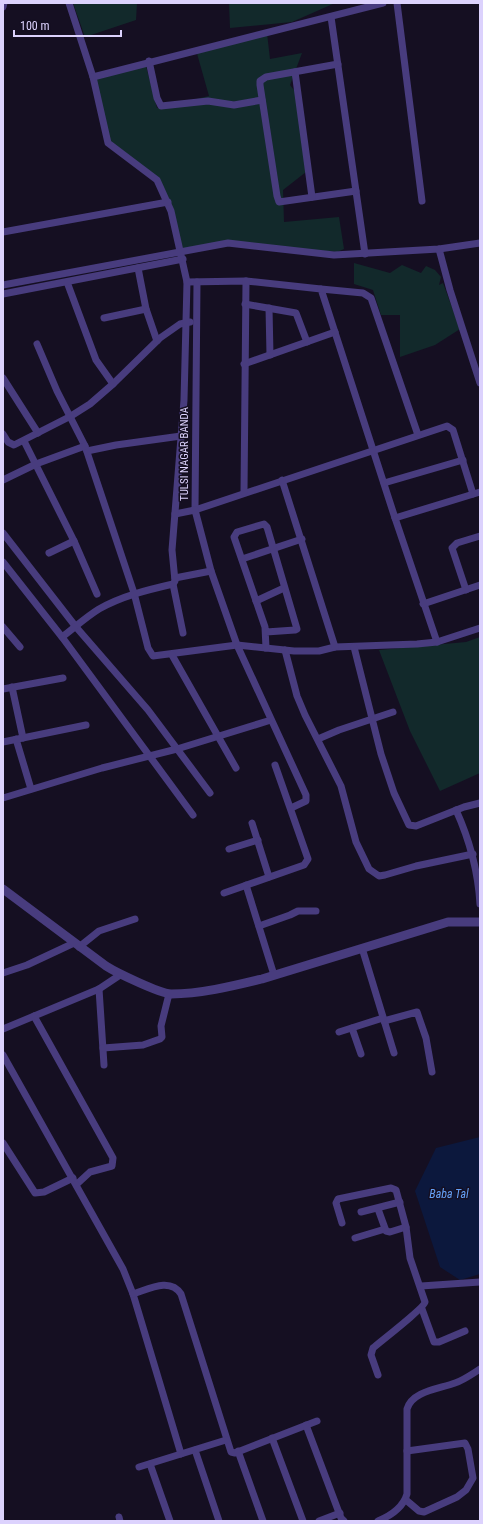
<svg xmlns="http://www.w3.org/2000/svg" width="483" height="1524" font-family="'Roboto Condensed',sans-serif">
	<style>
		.green { fill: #12292b }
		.water { fill: #0c183d }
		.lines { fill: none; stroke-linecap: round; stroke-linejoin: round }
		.minor { stroke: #483c7e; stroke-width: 7 }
		.tertiary { stroke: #483c7e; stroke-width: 9 }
		.labels { text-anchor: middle; stroke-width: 3; stroke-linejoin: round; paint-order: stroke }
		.street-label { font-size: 11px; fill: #dcd2fd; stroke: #150f22 }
		.water-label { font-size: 12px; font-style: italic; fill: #66a1f7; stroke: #150f22 }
	</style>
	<rect width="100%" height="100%" fill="#150f22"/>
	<g class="green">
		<polygon points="73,3 137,3 136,20 85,37"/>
		<polygon points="229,3 335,3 292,22 230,28"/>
		<polygon points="267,33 270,59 302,53 290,85 297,94 306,172 283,190 284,222 339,217 344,249 337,252 228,243 181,251 157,180 108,143 93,77 145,62 157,108 209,96 196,50"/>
		<polygon points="354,263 390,273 402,265 421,273 426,266 435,270 441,277 439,285 443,283 460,329 435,345 400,357 400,315 381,315 373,290 354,284"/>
		<polygon points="480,637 480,773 440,791 410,731 379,650 466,642"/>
	</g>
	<polygon class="water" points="480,1137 480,1274 460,1280 440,1267 415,1191 436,1148"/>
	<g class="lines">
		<g class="minor">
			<polyline points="69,3 93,77 108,143 157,180 171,211 187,282 246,281 321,289 395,518 437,642 480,628"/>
			<polyline points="397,3 422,201"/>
			<polyline points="3,7 4,3"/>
			<polyline points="331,17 365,254"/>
			<polyline points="149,61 157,98 161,106 208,101 234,105 262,100"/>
			<polyline points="338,64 266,77 260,81 260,85 277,196 279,202 356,191"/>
			<polyline points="295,72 312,197"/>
			<polyline points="93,77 383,3"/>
			<polyline points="3,232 168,202"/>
			<polyline points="439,249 450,290 480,383"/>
			<polyline points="138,268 146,309 157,341"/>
			<polyline points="67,282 96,360 113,384"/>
			<polyline points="197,282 195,510 447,426 453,430 473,494"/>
			<polyline points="3,285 228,243 334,255 439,249 480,243"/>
			<polyline points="321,289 363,293 371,298 418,435"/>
			<polyline points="3,294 183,259"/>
			<polyline points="245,304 296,313 307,342"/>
			<polyline points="269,308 270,355"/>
			<polyline points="104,318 146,309"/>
			<polyline points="37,344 57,391 85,446 134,593 148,648 153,656 237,645 294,651 319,651 335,647 417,644 437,642"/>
			<polyline points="244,364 335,332"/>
			<polyline points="3,378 38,433"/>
			<polyline points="3,434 8,442 14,445 71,416 90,404 113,384 160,338 180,324 190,322"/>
			<polyline points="24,441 74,541 97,594"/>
			<polyline points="87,451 116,445 181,436"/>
			<polyline points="3,480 36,464 85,446"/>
			<polyline points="282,480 335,647"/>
			<polyline points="384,483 463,460"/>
			<polyline points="244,492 246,281"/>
			<polyline points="175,514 195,510 211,571 237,645 306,795 306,801 291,808"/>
			<polyline points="395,518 480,492"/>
			<polyline points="3,533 76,627 148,710 210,793"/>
			<polyline points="49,553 74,541"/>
			<polyline points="242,559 302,539"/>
			<polyline points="3,562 62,637 193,815"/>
			<polyline points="175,578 211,571"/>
			<polyline points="173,584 183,633"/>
			<polyline points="466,590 452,548 457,543 480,536"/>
			<polyline points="256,601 284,588"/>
			<polyline points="423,604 480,585"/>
			<polyline points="3,627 20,647"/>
			<polyline points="266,632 295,630 297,629 267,527 264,524 237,532 234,537 265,627 266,648"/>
			<path d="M62,637C74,628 86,617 99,609C122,596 147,590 173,584L175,581L172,550L184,400L187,282"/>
			<polyline points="354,647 381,754 394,793 409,825 416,826 464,807 480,803"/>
			<polyline points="285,650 297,696 305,715 341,786 356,842 369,869 379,876 385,875 416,866 473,854"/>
			<polyline points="172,655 236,768"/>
			<polyline points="12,687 23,738"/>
			<polyline points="3,689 63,678"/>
			<polyline points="16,739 31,789"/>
			<polyline points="318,739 339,730 393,712"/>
			<polyline points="3,742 86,725"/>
			<polyline points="3,798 102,768 177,749 271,720"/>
			<path d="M456,810C470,841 478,870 480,904"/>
			<polyline points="252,823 269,877"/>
			<polyline points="229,849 258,840"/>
			<polyline points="246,885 274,975"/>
			<polyline points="224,893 304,865 308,859 275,765"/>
			<polyline points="259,926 290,915 298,911 316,911"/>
			<polyline points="79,947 99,931 135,919"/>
			<polyline points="362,948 394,1053"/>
			<polyline points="3,973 27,965 74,943"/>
			<polyline points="99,989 104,1065"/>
			<polyline points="34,1016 113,1158 112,1166 90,1172 77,1184"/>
			<polyline points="384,1021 417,1012 426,1038 432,1072"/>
			<polyline points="352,1028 361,1054"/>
			<polyline points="3,1029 99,989 120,975"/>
			<polyline points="339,1032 383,1018"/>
			<polyline points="103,1048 143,1045 160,1039 162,1037 161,1026 169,994"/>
			<polyline points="3,1055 123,1269 133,1294 181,1454"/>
			<polyline points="3,1143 35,1193 44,1192 73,1178"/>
			<polyline points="378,1209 386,1231 390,1232 406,1227"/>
			<polyline points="361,1212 400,1202"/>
			<path d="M342,1223L336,1203L338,1199L391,1188L396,1190L406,1227L410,1258L425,1302C424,1308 381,1341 373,1348L371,1355L378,1375"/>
			<polyline points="355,1238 385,1229"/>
			<polyline points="421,1286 480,1282"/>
			<path d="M133,1294C149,1289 170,1277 181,1294L231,1452L235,1453L317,1421"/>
			<polyline points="422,1309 434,1342 439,1342 465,1331"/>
			<polyline points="306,1425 341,1518 344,1521"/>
			<polyline points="272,1438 303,1521"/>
			<polyline points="195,1450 219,1521"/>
			<polyline points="238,1451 263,1521"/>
			<polyline points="150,1464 170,1521"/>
			<polyline points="139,1467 226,1440"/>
			<polyline points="406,1500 419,1511 424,1512 457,1497 466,1490 473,1478 468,1449 465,1443 407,1451"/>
			<polyline points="119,1517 120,1521"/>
			<polyline points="319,1521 340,1513"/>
			<path d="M378,1521C390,1516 403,1508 407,1494V1409C412,1391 439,1389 455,1383C464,1380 472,1374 480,1369"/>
		</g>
		<path class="tertiary" d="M3,889L106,966C117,973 159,993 171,994C201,994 233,986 262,979L448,922H480"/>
	</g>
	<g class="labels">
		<g class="street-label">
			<text transform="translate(184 454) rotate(-90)" y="4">TULSI NAGAR BANDA</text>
		</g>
		<g class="water-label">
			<text x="449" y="1198">Baba Tal</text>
		</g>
	</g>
	<rect width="483" height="1524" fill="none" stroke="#dcd2fd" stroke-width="8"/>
	<path d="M14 30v6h107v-6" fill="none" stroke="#dcd2fd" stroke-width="2"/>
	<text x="20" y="30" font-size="12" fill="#dcd2fd" stroke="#150f22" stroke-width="3" paint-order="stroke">100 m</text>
</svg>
